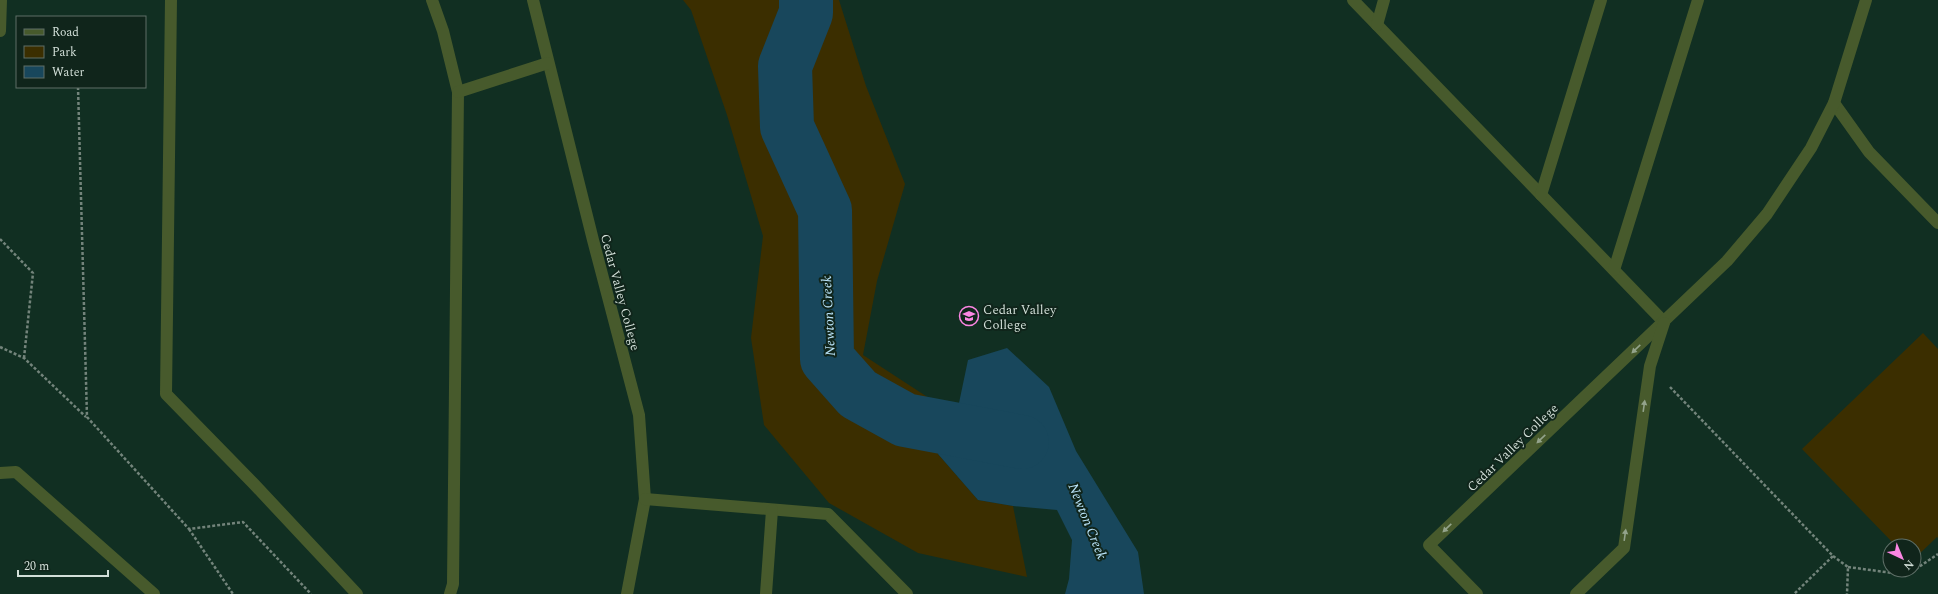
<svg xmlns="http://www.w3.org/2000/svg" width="1938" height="594" font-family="Spectral,serif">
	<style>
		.built { fill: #112f22; fill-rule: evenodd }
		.green { fill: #3b2e00 }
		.water { fill: #18475c }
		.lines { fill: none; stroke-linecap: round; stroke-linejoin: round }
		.river { stroke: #18475c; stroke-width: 54 }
		.path { stroke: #73847b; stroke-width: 2.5; stroke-dasharray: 3 2; stroke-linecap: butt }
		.minor { stroke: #475a2c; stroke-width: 12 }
		.oneway { fill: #93a38b }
		.labels { text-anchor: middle; stroke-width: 4; stroke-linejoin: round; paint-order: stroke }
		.street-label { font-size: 13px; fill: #d2dfd8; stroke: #10251b }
		.poi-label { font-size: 13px; fill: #d2dfd8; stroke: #10251b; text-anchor: start }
		.water-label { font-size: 14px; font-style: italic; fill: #b9e3f9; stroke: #10251b }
	</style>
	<rect width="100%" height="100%" fill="#10251b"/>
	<path class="built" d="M0,0H1938V594H0ZM17,17H145V87H17ZM1890,546H1914V570H1890Z"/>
	<g class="green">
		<polygon points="683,0 839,0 866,86 905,184 877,281 863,355 955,415 938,454 978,500 1013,506 1027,577 918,553 829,503 764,425 751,338 763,236 727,115 691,10"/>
		<polygon points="1923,333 1938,349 1938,538 1937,537 1914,559 1914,546 1896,546 1802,449"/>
	</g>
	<polygon class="water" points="1007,348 1049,387 1076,451 1138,552 1144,594 1065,594 1069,579 1072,540 1057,510 1013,506 978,500 938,454 959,403 968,360"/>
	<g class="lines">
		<polyline class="river" points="806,0 806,13 785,66 787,127 825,210 827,359 858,394 905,420 1022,442"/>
		<g class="path">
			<polyline points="78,87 87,417 189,529 243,522 311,594"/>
			<polyline points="0,239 33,273 24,358"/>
			<polyline points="0,347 24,358 86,417"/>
			<polyline points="1670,387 1833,556 1794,594"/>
			<polyline points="189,529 233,594"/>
			<polyline points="1833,556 1848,567 1847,594"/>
			<polyline points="1848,567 1907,575 1938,554"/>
		</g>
		<g class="minor">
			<polyline points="171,0 166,394 253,483 357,594"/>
			<polyline points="432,0 443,31 458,92 453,584 450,594"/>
			<polyline points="533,0 593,240 639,415 645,499 627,594"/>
			<polyline points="1353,0 1664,322"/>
			<polyline points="1377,25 1384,0"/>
			<polyline points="0,31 1,0"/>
			<polyline points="458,92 548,63"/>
			<polyline points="1834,103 1869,152 1938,223"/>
			<polyline points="1541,195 1601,0"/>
			<polyline points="1614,270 1698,0"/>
			<polyline points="0,473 16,472 154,594"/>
			<polyline points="645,499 828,514 907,594"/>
			<polyline points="766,594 772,510"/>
			<polyline points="1477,594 1429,545 1727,261 1767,214 1811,148 1834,103 1866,0"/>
			<polyline points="1576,594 1624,548 1650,366 1664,323"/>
		</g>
	</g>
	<defs><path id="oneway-solid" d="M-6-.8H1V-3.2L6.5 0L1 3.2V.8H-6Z"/></defs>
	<g class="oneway">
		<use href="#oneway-solid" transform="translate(1636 349) rotate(136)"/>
		<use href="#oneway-solid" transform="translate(1644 406) rotate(-82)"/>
		<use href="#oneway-solid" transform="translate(1541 439) rotate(136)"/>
		<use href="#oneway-solid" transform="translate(1447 528) rotate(136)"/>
		<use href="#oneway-solid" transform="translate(1625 535) rotate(-82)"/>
	</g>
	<defs>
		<symbol id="university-ring" viewBox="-11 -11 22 22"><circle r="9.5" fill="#10251b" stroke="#fc86e3" stroke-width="1.5"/><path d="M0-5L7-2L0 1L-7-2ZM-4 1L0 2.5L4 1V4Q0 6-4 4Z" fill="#fc86e3"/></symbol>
	</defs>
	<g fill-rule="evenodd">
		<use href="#university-ring" x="958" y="305" width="22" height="22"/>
	</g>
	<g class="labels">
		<g class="street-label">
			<text transform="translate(621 292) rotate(75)" y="5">Cedar Valley College</text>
			<text transform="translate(1512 447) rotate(-44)" y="5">Cedar Valley College</text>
		</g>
		<g class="poi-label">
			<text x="983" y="314">Cedar Valley<tspan x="983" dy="15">College</tspan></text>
		</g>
		<g class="water-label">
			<text transform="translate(828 316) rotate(-93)" y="5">Newton Creek</text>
			<text transform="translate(1088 521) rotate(68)" y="5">Newton Creek</text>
		</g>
	</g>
	<rect x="16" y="16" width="130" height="72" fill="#10251b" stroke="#5e6f67"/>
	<rect x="24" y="29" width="20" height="6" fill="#475a2c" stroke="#5e6f67"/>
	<text x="52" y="36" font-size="12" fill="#d2dfd8">Road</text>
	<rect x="24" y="46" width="20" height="12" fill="#3b2e00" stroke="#5e6f67"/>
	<text x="52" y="56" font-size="12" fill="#d2dfd8">Park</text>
	<rect x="24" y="66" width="20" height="12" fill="#18475c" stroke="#5e6f67"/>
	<text x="52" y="76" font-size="12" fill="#d2dfd8">Water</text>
	<g transform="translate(1902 558) rotate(136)"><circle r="19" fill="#10251b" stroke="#5e6f67"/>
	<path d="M0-3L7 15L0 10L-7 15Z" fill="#fc86e3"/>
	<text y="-6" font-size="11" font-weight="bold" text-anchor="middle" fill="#d2dfd8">N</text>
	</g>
	<path d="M18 570v6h90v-6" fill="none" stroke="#d2dfd8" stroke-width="2"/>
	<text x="24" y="570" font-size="12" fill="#d2dfd8" stroke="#10251b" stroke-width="3" paint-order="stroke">20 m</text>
</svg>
